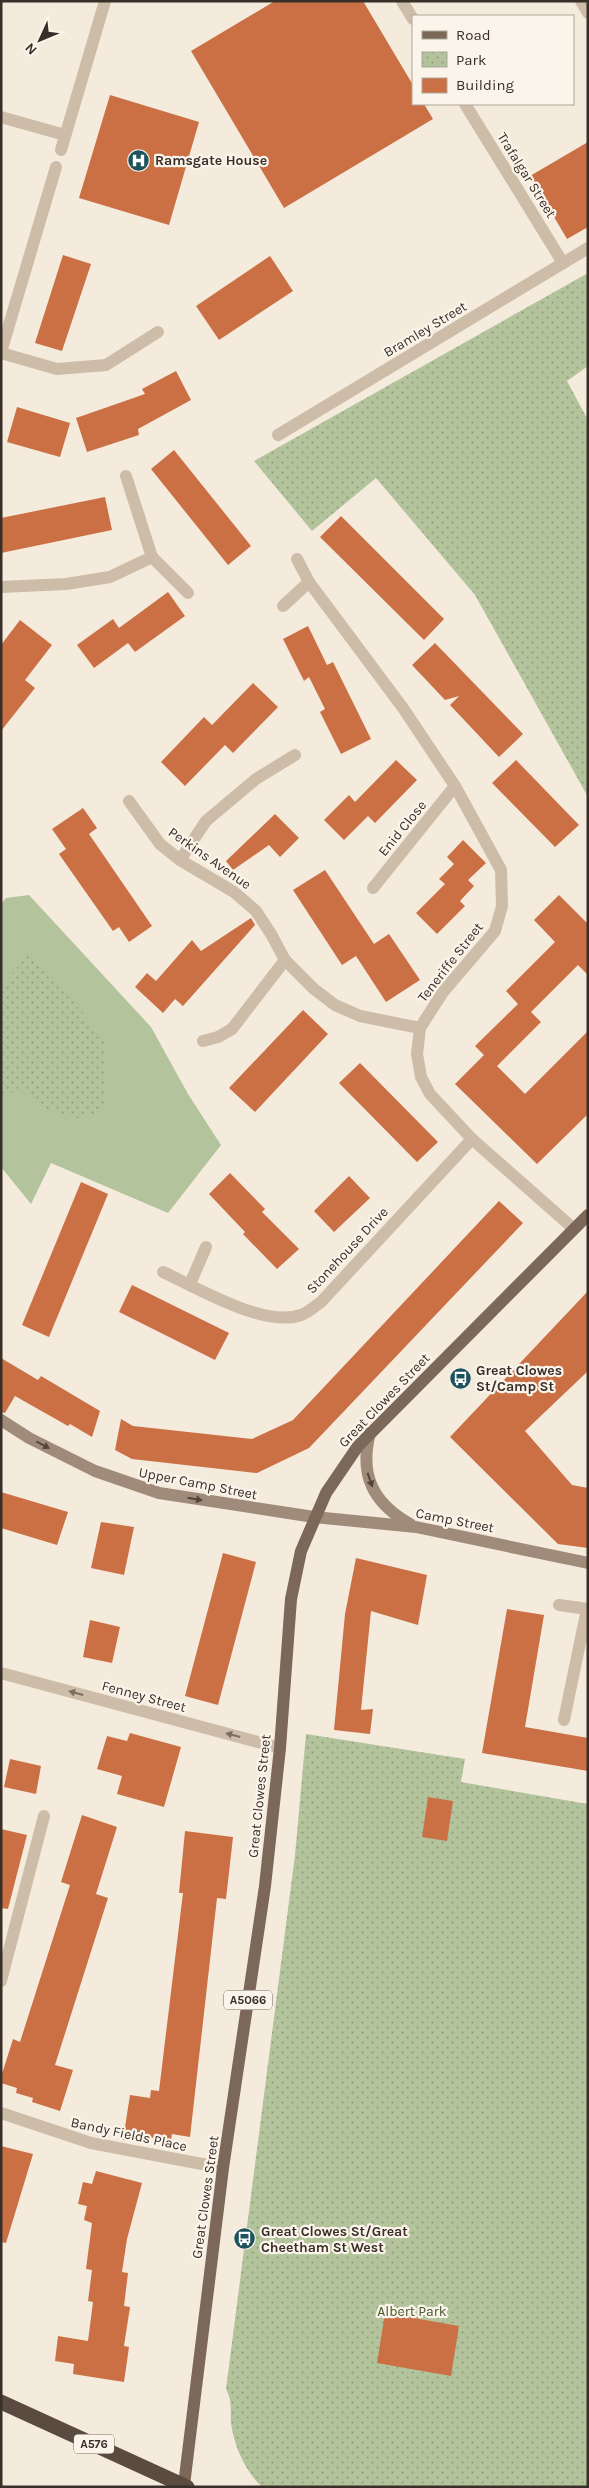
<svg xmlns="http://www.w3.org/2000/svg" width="589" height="2488" font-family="Karla,sans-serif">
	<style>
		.grass { fill: #b3c49c }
		.park { fill: url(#park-dots) }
		.building { fill: #cb7044 }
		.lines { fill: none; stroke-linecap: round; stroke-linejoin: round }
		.street { stroke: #ccbca8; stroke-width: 12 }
		.secondary { stroke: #a08b7a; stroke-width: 12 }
		.primary { stroke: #7c6859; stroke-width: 12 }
		.highway { stroke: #5a4a40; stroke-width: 15 }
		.oneway { fill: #53463d }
		.oneway2 { fill: #7b6e62 }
		.labels { text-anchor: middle; stroke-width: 4.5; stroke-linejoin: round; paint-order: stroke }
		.shield { fill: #fbf4ea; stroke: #736a63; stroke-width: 1 }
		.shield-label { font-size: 12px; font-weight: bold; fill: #392f29 }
		.poi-label { font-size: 14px; font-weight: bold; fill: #392f29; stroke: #fbf4ea; text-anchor: start }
		.street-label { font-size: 14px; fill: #392f29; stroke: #fbf4ea }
		.park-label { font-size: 14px; fill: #44592b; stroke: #fbf4ea }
	</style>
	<defs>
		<pattern id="park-dots" width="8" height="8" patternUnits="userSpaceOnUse" patternTransform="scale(1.25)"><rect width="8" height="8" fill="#b3c49c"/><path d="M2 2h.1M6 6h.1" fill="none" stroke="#93a07f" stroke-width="1.8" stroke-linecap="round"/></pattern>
	</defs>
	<rect width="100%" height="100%" fill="#f4ebdd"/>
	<polygon class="grass" points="29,895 151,1027 188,1094 221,1145 168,1213 51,1163 31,1204 1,1167 1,904 6,898"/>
	<g class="park">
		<polygon points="588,273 588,366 567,381 588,420 588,797 475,595 376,478 312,531 254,461"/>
		<polygon points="30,952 107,1041 106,1109 81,1119 44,1109 23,1091 1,1094 1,987"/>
		<path d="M306,1734L465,1759L461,1782L588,1804V2487H262C245,2471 234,2446 231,2423C230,2409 233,2403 226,2389L295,1855Z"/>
	</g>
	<g class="building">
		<polygon points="275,1 363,1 413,85 413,104 424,104 433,119 284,208 191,51"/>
		<polygon points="110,95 199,122 169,225 79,198"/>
		<polygon points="588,142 588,227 567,239 530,176"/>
		<polygon points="63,255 91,264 62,351 35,343"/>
		<polygon points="270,256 293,291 219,340 196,306"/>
		<polygon points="176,371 191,400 138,429 139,435 87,452 76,418 145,394 142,389"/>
		<polygon points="17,407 70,423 60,457 7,442"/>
		<polygon points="174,450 251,546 228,565 151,469"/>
		<polygon points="105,497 112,530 1,553 1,518"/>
		<polygon points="341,516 444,619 424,640 320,537"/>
		<polygon points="168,592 185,616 135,652 128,643 94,668 77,645 113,619 119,628"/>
		<polygon points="20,620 52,645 25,680 35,688 1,731 1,645"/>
		<polygon points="308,626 327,665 333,662 371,739 341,754 320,712 325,709 309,677 304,681 283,639"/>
		<polygon points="435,643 523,734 499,757 450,705 459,696 445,700 412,665"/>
		<polygon points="253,683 278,707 233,753 225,745 185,786 161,762 204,717 212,725"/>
		<polygon points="396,760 417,780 375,823 368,816 344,840 324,820 349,795 355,802"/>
		<polygon points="516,760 579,825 555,847 492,783"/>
		<polygon points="83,808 97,828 89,834 152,926 129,942 119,927 113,931 59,854 66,849 52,829"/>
		<polygon points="275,814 299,838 280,857 269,845 233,870 226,861"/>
		<polygon points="463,840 486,863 468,880 474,886 460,901 465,906 437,934 416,913 445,884 439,879 454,864 447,857"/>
		<polygon points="325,870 374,944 389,934 420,980 386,1002 356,956 342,965 293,890"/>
		<polygon points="559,895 588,924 588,975 578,965 531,1012 541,1022 497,1066 525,1094 588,1031 588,1114 537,1164 455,1084 484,1055 475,1046 518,1004 506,991 555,942 534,920"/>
		<polygon points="251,918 255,925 183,1006 175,999 163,1013 135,987 147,973 156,981 192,940 201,951"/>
		<polygon points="303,1010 328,1034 255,1112 229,1088"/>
		<polygon points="360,1063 438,1142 417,1162 339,1083"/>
		<polygon points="230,1173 265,1209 262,1212 299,1249 277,1269 243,1234 245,1232 209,1194"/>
		<polygon points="349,1176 370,1198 334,1232 314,1211"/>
		<polygon points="81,1182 108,1194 49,1337 22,1325"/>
		<polygon points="499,1201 523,1223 309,1448 257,1473 132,1459 115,1450 121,1419 133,1426 252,1439 293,1420"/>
		<polygon points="132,1285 229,1333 215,1360 119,1312"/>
		<polygon points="588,1291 588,1371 525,1431 572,1485 588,1488 588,1548 558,1544 450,1437"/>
		<polygon points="1,1358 38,1380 41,1376 100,1411 92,1437 70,1424 68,1426 15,1396 5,1413 1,1412"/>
		<polygon points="1,1492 68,1512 57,1545 1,1528"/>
		<polygon points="101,1522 134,1527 124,1575 91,1568"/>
		<polygon points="223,1553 256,1562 218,1705 185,1696"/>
		<polygon points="356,1558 427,1575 418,1625 371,1611 361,1710 373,1709 370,1734 334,1730 345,1614"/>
		<polygon points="507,1609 544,1615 525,1727 588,1738 588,1771 482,1753"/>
		<polygon points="90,1620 120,1627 112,1663 83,1657"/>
		<polygon points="130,1733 181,1747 164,1807 117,1794 122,1776 97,1769 107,1736 127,1741"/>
		<polygon points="10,1759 41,1766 36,1794 4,1787"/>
		<polygon points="428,1797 453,1801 447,1841 422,1837"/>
		<polygon points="82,1815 117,1827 96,1894 108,1898 55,2065 73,2070 60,2111 32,2102 33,2098 16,2093 17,2088 1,2083 1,2077 13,2039 20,2042 70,1885 61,1882"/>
		<polygon points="1,1829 27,1835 8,1909 1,1908"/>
		<polygon points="185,1831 233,1837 226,1899 217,1898 190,2137 172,2134 171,2140 145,2137 144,2143 123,2140 130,2095 150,2098 151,2090 159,2091 183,1893 179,1893"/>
		<polygon points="1,2146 33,2154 6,2243 1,2242"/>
		<polygon points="96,2171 142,2183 127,2239 122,2272 128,2273 124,2306 130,2307 124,2346 129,2347 124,2382 73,2374 74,2364 55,2361 58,2336 88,2341 93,2302 88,2301 92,2270 86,2269 92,2223 84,2220 87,2206 78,2204 83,2182 92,2184"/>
		<polygon points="385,2313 459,2326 451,2376 377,2363"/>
	</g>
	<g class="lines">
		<g class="street">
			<polyline points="402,1 413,19"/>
			<polyline points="581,1 588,13"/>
			<polyline points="465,104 563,263"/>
			<polyline points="1,117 65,135"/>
			<polyline points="61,150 105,1"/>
			<polyline points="1,352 56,167"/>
			<polyline points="1,353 57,369 106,365 158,332"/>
			<polyline points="278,435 588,248"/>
			<polyline points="152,557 188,593"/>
			<polyline points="297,559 309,582 403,708 455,786 501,870 502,906 495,931 443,992 420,1028 417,1054 421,1077 430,1094 472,1139 574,1229"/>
			<polyline points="1,587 66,584 110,577 152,557 126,476"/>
			<polyline points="283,606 309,582"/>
			<polyline points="129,801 160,844 180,860 234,892 256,911 271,934 285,960 314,989 335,1005 360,1016 420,1028"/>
			<polyline points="180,860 206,821 256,779 295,755"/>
			<polyline points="373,888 455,786"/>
			<polyline points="203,1041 218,1037 232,1029 285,960"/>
			<path d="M163,1272C198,1288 264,1328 301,1315C308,1313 315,1306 321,1302L472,1139"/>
			<polyline points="190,1284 206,1247"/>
			<polyline points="559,1605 588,1609"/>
			<polyline points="1,1673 280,1748"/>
			<polyline points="564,1720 587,1609"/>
			<polyline points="1,1981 44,1816"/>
			<polyline points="1,2113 91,2143 223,2168"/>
		</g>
		<g class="secondary">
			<polyline points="1,1420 29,1438 95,1471 159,1493 314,1517 416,1527 588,1563"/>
			<path d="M370,1433C359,1475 373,1503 410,1524"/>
		</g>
		<polyline class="primary" points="184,2485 223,2168 265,1886 280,1748 291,1599 301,1551 326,1493 358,1446 588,1215"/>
		<polyline class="highway" points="1,2402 187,2487"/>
	</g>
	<defs><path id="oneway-solid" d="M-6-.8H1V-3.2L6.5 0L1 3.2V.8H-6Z" transform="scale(1.25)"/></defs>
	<g class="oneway">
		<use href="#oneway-solid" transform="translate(43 1445) rotate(28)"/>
		<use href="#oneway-solid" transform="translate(370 1480) rotate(71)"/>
		<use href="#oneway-solid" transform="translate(195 1499) rotate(10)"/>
	</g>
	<g class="oneway2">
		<use href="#oneway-solid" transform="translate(76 1693) rotate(-165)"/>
		<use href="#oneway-solid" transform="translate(233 1735) rotate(-165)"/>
	</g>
	<defs>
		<symbol id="hospital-disc" viewBox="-11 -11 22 22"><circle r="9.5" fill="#1c535d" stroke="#fbf4ea"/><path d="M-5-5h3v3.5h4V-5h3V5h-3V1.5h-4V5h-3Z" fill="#fff"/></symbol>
		<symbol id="bus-disc" viewBox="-11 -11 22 22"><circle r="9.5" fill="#1c535d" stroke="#fbf4ea"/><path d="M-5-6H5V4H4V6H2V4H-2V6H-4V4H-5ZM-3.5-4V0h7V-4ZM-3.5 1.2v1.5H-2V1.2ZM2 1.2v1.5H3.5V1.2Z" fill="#fff"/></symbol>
	</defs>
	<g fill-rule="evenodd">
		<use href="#hospital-disc" x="126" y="148" width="25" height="25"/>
		<use href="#bus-disc" x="448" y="1366" width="25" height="25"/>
		<use href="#bus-disc" x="232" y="2226" width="25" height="25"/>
	</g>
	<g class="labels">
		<g class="shield">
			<rect x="224" y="1990.5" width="48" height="19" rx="4"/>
			<rect x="74" y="2434.5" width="40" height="19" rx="4"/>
		</g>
		<g class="shield-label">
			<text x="248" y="2004">A5066</text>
			<text x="94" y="2448">A576</text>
		</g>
		<g class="poi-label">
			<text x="155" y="165">Ramsgate House</text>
			<text x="476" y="1375">Great Clowes<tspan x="476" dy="16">St/Camp St</tspan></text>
			<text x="261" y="2236">Great Clowes St/Great<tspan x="261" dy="16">Cheetham St West</tspan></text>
		</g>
		<g class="street-label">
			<text transform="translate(527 175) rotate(58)" y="5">Trafalgar Street</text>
			<text transform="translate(425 329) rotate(-31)" y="5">Bramley Street</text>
			<text transform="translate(402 828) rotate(-51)" y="5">Enid Close</text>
			<text transform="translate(210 858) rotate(35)" y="5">Perkins Avenue</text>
			<text transform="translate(450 962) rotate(-52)" y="5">Teneriffe Street</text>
			<text transform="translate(347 1250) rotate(-47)" y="5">Stonehouse Drive</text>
			<text transform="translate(384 1400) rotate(-46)" y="5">Great Clowes Street</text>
			<text transform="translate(198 1483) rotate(11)" y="5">Upper Camp Street</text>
			<text transform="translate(455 1520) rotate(11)" y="5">Camp Street</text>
			<text transform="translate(144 1696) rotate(15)" y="5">Fenney Street</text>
			<text transform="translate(259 1796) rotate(-84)" y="5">Great Clowes Street</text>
			<text transform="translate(129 2134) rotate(12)" y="5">Bandy Fields Place</text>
			<text transform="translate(205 2197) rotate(-82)" y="5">Great Clowes Street</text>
		</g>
		<g class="park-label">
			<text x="412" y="2316">Albert Park</text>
		</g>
	</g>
	<rect width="589" height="2488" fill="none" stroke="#392f29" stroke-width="5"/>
	<rect x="412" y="15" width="162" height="90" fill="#fbf4ea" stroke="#ada59d"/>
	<rect x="422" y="31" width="25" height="8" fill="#7c6859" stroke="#ada59d"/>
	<text x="456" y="40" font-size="15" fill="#392f29">Road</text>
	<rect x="422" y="52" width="25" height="15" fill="url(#park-dots)" stroke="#ada59d"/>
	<text x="456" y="65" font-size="15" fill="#392f29">Park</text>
	<rect x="422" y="78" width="25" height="15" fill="#cb7044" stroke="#ada59d"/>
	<text x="456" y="90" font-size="15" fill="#392f29">Building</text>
	<g transform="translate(40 40) rotate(226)" stroke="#fbf4ea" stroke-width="4" paint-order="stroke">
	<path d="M0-4L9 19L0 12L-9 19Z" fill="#392f29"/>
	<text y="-8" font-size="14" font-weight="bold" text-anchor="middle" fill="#392f29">N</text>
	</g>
</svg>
